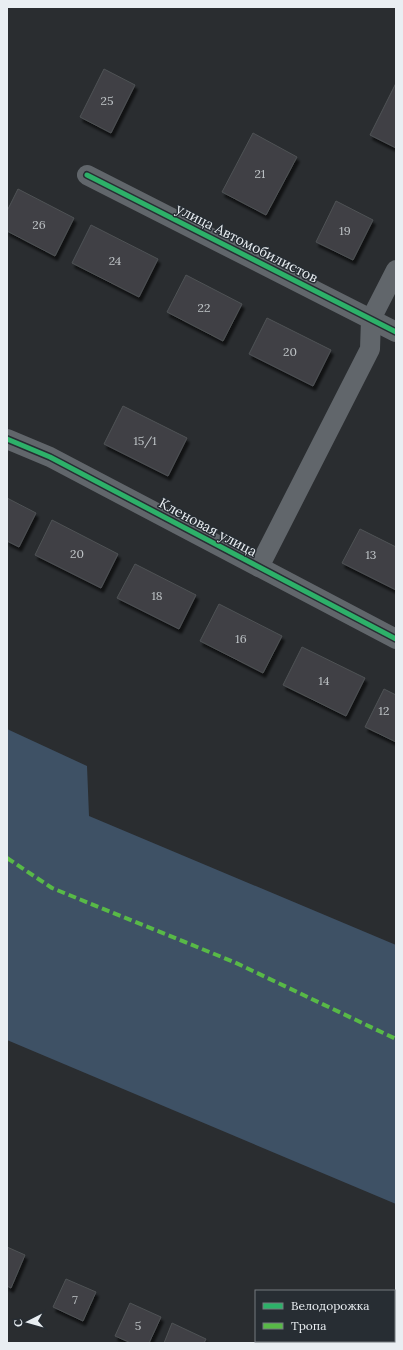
<svg xmlns="http://www.w3.org/2000/svg" width="403" height="1350" font-family="Lora,serif">
	<style>
		.green { fill: #3e5165 }
		.building { fill: #3f4144; stroke: #4f5255; filter: url(#shadow) }
		.lines { fill: none; stroke-linecap: round; stroke-linejoin: round }
		.minor { stroke: #61666b; stroke-width: 20 }
		.quiet { stroke: #58b947; stroke-width: 4; stroke-dasharray: 8 4; stroke-linecap: butt }
		.cycleway-casing { stroke: #272d33; stroke-width: 8 }
		.cycleway { stroke: #2db169; stroke-width: 5 }
		.labels { text-anchor: middle; stroke-width: 3; stroke-linejoin: round; paint-order: stroke }
		.number-label { font-size: 12px; fill: #bec3c6 }
		.street-label { font-size: 14px; fill: #e9eef2; stroke: #272d33 }
	</style>
	<defs>
		<filter id="shadow"><feDropShadow dx="2.5" dy="4.5" stdDeviation="1" flood-color="#0009"/></filter>
	</defs>
	<rect width="100%" height="100%" fill="#2a2d30"/>
	<polygon class="green" points="7,729 87,766 89,816 396,945 396,1204 7,1040"/>
	<g class="building">
		<polygon points="104,69 135,85 111,133 80,117"/>
		<polygon points="396,83 396,148 370,135"/>
		<polygon points="253,133 297,157 266,215 222,192"/>
		<polygon points="18,189 74,218 55,256 7,231 7,211"/>
		<polygon points="336,201 373,220 353,260 316,242"/>
		<polygon points="91,225 158,259 139,297 72,263"/>
		<polygon points="186,275 242,304 223,341 167,312"/>
		<polygon points="267,318 331,350 313,386 249,354"/>
		<polygon points="123,406 187,438 168,476 104,444"/>
		<polygon points="7,498 36,513 19,547 7,541"/>
		<polygon points="52,520 118,554 101,588 35,555"/>
		<polygon points="360,529 396,547 396,590 342,563"/>
		<polygon points="135,564 196,595 179,629 117,598"/>
		<polygon points="219,604 282,636 263,673 200,641"/>
		<polygon points="302,647 365,678 346,716 283,685"/>
		<polygon points="384,689 396,695 396,742 365,727"/>
		<polygon points="7,1247 25,1255 11,1288 7,1286"/>
		<polygon points="66,1279 96,1292 83,1321 53,1307"/>
		<polygon points="130,1303 161,1317 149,1343 131,1343 115,1336"/>
		<polygon points="172,1323 206,1339 204,1343 164,1343"/>
	</g>
	<g class="lines">
		<g class="minor">
			<polyline points="87,175 396,332"/>
			<polyline points="7,439 50,457 396,639"/>
			<polyline points="259,567 370,349 371,319 396,270"/>
			<polyline points="394,1303 396,1301"/>
			<polyline points="351,1343 352,1341"/>
		</g>
		<polyline class="quiet" points="7,858 52,888 234,962 396,1039"/>
		<defs>
			<g id="cycleway">
				<polyline points="87,175 396,332"/>
				<polyline points="7,439 50,457 396,639"/>
			</g>
		</defs>
		<use href="#cycleway" class="cycleway-casing"/>
		<use href="#cycleway" class="cycleway"/>
	</g>
	<g class="labels">
		<g class="number-label">
			<text x="107" y="105">25</text>
			<text x="260" y="178">21</text>
			<text x="39" y="229">26</text>
			<text x="345" y="235">19</text>
			<text x="115" y="265">24</text>
			<text x="204" y="312">22</text>
			<text x="290" y="356">20</text>
			<text x="145" y="445">15/1</text>
			<text x="77" y="558">20</text>
			<text x="371" y="559">13</text>
			<text x="157" y="600">18</text>
			<text x="241" y="643">16</text>
			<text x="324" y="685">14</text>
			<text x="384" y="715">12</text>
			<text x="75" y="1304">7</text>
			<text x="138" y="1330">5</text>
		</g>
		<g class="street-label">
			<text transform="translate(247 243) rotate(27)" y="5">улица Автомобилистов</text>
			<text transform="translate(208 527) rotate(28)" y="5">Кленовая улица</text>
		</g>
	</g>
	<rect width="403" height="1350" fill="none" stroke="#e9eef2" stroke-width="16"/>
	<rect x="255" y="1290" width="140" height="52" fill="#272d33" stroke="#757a7f"/>
	<rect x="263" y="1303" width="20" height="6" fill="#2db169" stroke="#757a7f"/>
	<text x="291" y="1310" font-size="12" fill="#e9eef2">Велодорожка</text>
	<rect x="263" y="1323" width="20" height="6" fill="#58b947" stroke="#757a7f"/>
	<text x="291" y="1330" font-size="12" fill="#e9eef2">Тропа</text>
	<g transform="translate(28 1322) rotate(264)" stroke="#272d33" stroke-width="3" paint-order="stroke">
	<path d="M0-3L7 15L0 10L-7 15Z" fill="#e9eef2"/>
	<text y="-6" font-size="11" font-weight="bold" text-anchor="middle" fill="#e9eef2">С</text>
	</g>
</svg>
